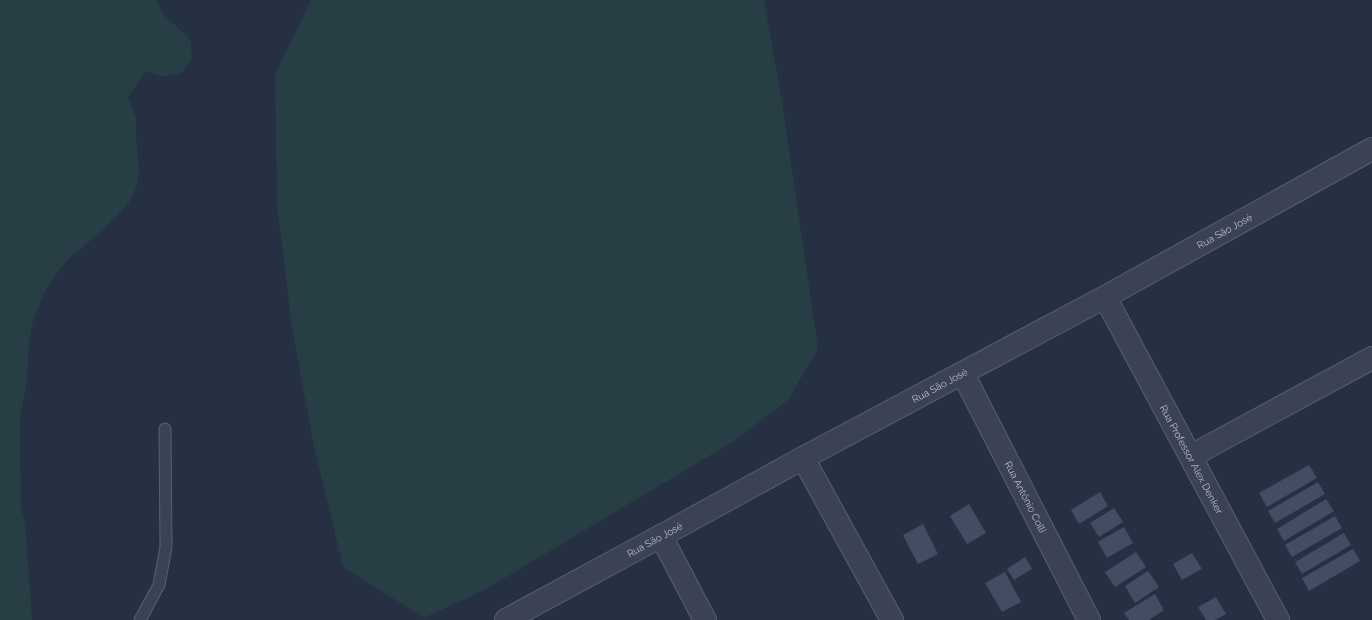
<svg xmlns="http://www.w3.org/2000/svg" width="1372" height="620" font-family="Raleway,sans-serif">
	<style>
		.green { fill: #273f44 }
		.building { fill: #424d63 }
		.lines { fill: none; stroke-linecap: round; stroke-linejoin: round }
		.service-casing { stroke: #586070; stroke-width: 13 }
		.minor-casing { stroke: #586070; stroke-width: 24 }
		.service { stroke: #3a4253; stroke-width: 11 }
		.minor { stroke: #3a4253; stroke-width: 22 }
		.labels { text-anchor: middle; stroke-width: 3.5; stroke-linejoin: round; paint-order: stroke }
		.street-label { font-size: 10px; fill: #b7becc; stroke: #1e2738 }
	</style>
	<rect width="100%" height="100%" fill="#253043"/>
	<g class="green">
		<polygon points="0,0 155,0 165,16 178,28 191,41 192,59 181,73 164,77 146,71 128,97 136,118 136,137 139,172 136,188 128,204 100,233 71,256 59,270 49,285 39,304 33,321 29,342 27,381 20,416 20,433 21,507 25,524 29,576 32,620 0,620"/>
		<polygon points="311,0 764,0 782,102 818,348 789,399 734,441 488,588 424,618 343,567 314,446 292,328 277,203 275,75"/>
	</g>
	<g class="building">
		<polygon points="1309,465 1317,478 1267,507 1259,493"/>
		<polygon points="1318,482 1325,494 1275,523 1268,511"/>
		<polygon points="1100,492 1108,506 1079,524 1071,510"/>
		<polygon points="1326,499 1334,511 1284,541 1277,529"/>
		<polygon points="969,504 986,533 967,544 950,516"/>
		<polygon points="1114,508 1123,522 1099,537 1090,523"/>
		<polygon points="1335,516 1342,528 1292,557 1285,545"/>
		<polygon points="923,524 938,554 918,564 903,535"/>
		<polygon points="1124,527 1133,543 1107,558 1098,542"/>
		<polygon points="1344,533 1351,545 1302,574 1295,562"/>
		<polygon points="1353,549 1360,561 1309,591 1302,578"/>
		<polygon points="1136,552 1146,567 1115,587 1105,572"/>
		<polygon points="1192,553 1202,569 1182,580 1173,564"/>
		<polygon points="1025,557 1032,569 1014,580 1007,569"/>
		<polygon points="1148,571 1159,587 1135,603 1125,586"/>
		<polygon points="1005,572 1021,602 1002,612 985,583"/>
		<polygon points="1155,594 1164,610 1149,620 1129,620 1124,613"/>
		<polygon points="1216,597 1226,614 1215,620 1206,620 1198,607"/>
	</g>
	<g class="lines">
		<defs>
			<polyline id="service" points="140,620 159,585 166,547 165,429"/>
			<g id="minor">
				<path id="s1" d="M1105,297L1278,620"/>
				<path id="s2" d="M963,374L1089,620"/>
				<polyline points="1191,456 1372,358"/>
				<polyline points="803,458 892,620"/>
				<polyline points="661,536 705,620"/>
				<path id="s3" d="M506,620L661,536L803,458L1105,297L1372,149"/>
			</g>
		</defs>
		<use href="#service" class="service-casing"/>
		<use href="#minor" class="minor-casing"/>
		<use href="#service" class="service"/>
		<use href="#minor" class="minor"/>
	</g>
	<g class="labels">
		<g class="street-label">
			<text dy="4" stroke="none"><textPath href="#s3" startOffset="817">Rua São José</textPath></text>
			<text dy="4" stroke="none"><textPath href="#s3" startOffset="493">Rua São José</textPath></text>
			<text dy="4" stroke="none"><textPath href="#s1" startOffset="184">Rua Professor Alex Denker</textPath></text>
			<text dy="4" stroke="none"><textPath href="#s2" startOffset="138">Rua Antônio Colli</textPath></text>
			<text dy="4" stroke="none"><textPath href="#s3" startOffset="169">Rua São José</textPath></text>
		</g>
	</g>
</svg>
